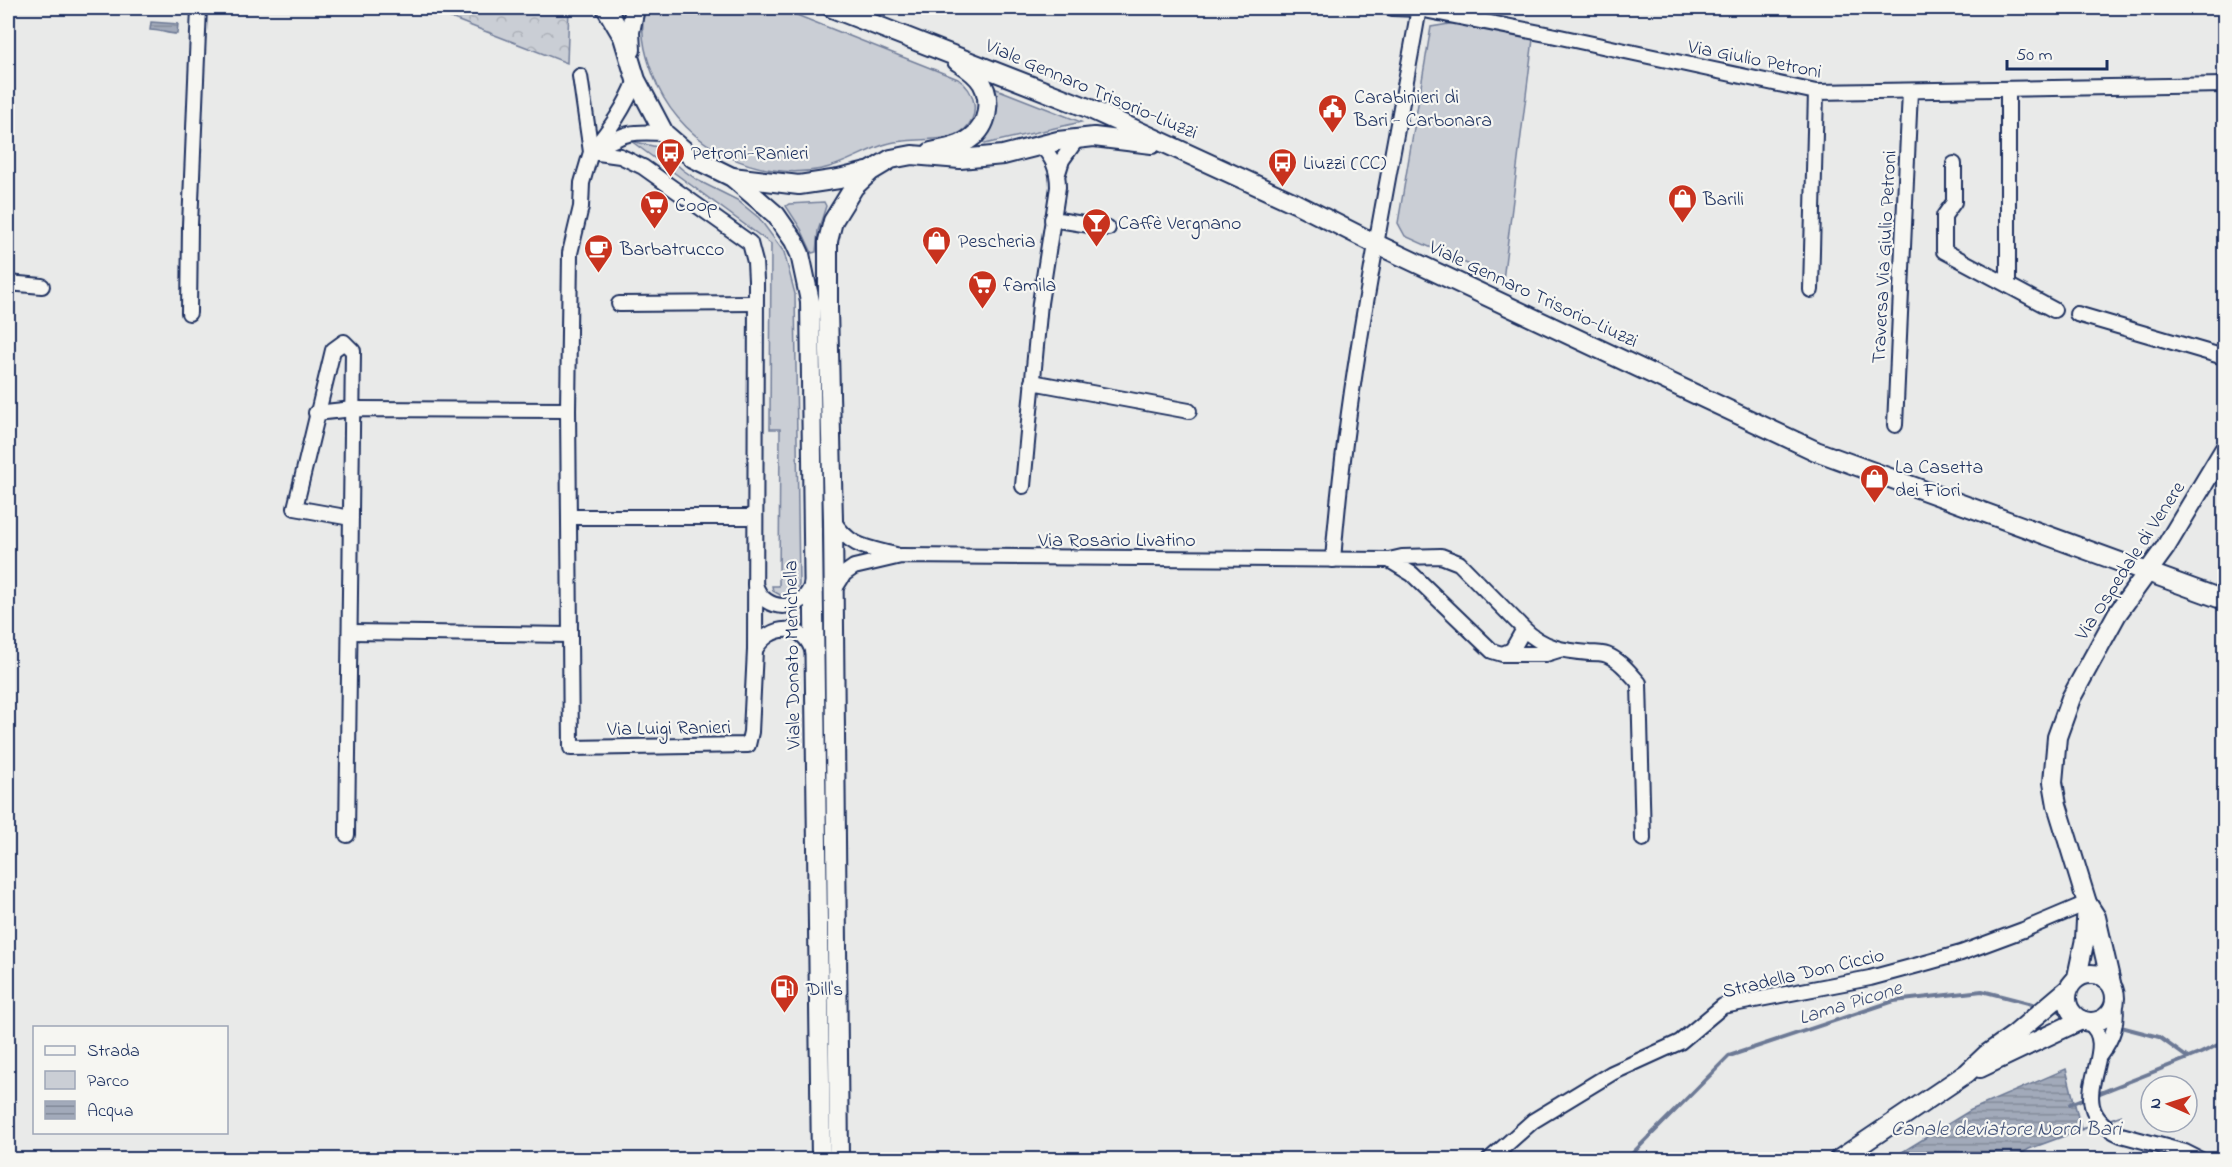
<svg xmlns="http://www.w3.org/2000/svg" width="2232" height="1167" font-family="'Indie Flower',sans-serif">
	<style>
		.green { fill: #caced5; stroke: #727e9a; stroke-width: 1.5 }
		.park { fill: url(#park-crowns); stroke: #727e9a; stroke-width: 1.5 }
		.water { fill: url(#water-rules); stroke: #6c7995; stroke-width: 1.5 }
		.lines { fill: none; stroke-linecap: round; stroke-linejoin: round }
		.stream { stroke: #6c7995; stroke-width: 4 }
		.street-casing { stroke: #1b2f5e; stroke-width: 18 }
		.secondary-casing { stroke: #1b2f5e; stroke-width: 22 }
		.street { stroke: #f6f6f2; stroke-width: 14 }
		.secondary { stroke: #f6f6f2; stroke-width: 18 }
		.labels { text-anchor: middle; stroke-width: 4.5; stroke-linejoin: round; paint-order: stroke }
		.street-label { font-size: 20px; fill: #1b2f5e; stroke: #f6f6f2 }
		.poi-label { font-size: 20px; fill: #1b2f5e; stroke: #f6f6f2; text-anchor: start }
		.water-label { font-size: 21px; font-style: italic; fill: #44547a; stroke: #f6f6f2 }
	</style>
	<defs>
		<pattern id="park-crowns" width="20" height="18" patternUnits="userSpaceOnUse" patternTransform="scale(1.5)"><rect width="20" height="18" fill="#caced5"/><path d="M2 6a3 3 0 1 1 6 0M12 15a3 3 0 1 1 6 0" fill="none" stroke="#adb1b9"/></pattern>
		<pattern id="water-rules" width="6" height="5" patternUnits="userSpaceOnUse" patternTransform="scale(1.5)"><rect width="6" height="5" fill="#a2aaba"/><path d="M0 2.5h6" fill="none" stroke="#838b9a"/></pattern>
	</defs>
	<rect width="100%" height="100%" fill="#e9eae9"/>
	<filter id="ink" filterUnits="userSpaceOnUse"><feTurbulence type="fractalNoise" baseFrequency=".0167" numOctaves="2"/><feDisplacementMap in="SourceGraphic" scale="12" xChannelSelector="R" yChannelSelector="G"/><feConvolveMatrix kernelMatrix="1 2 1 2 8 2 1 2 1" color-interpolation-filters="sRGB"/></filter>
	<g filter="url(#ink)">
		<g class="green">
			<path d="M646,8H779L958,79C975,91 981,113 965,129C949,144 911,137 890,143C866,149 847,164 822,169C757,182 686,147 658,87C648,64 637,33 646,8Z"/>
			<polygon points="1455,23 1533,39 1503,280 1405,236 1398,223 1431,27"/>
			<path d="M994,88L1081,122L985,144L983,142C996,121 997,113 994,88Z"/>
			<polygon points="631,141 657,147 683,170 699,181 737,200 759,218 784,252 795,294 799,585 794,594 782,596 773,591 772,586 779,586 780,429 770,429 771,244"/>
			<polygon points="824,202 826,206 818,231 816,252 812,253 801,229 786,206 789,204"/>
		</g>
		<polygon class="park" points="439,8 569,8 567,63 438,13"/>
		<g class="water">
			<path d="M151,22L178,24L177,34C167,34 160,30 150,30Z"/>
			<polygon points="2066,1069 2081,1129 2122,1115 2029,1149 2013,1159 1889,1160 1971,1110"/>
		</g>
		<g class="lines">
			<g class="stream">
				<polyline points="2053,1009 2074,1015"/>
				<polyline points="2090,1019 2159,1037 2188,1058"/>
				<polyline points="2095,1095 2201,1053 2224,1042"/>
				<polyline points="2070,1104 2088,1097"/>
				<polyline points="1626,1160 1729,1056 1894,1001 1982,991 2040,1006"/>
			</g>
			<defs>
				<g id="street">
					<polyline points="1392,8 1419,9 1551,35 1816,92 2224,85"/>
					<polyline points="580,76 591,152 582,183 581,207 570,253 568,410 571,748 748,745 751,732 755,650 756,280 755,262 750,243 643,167 620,156 591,152"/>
					<path d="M598,148C627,132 631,131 664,133"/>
					<path d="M591,152C610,129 625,108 636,80"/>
					<polyline points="1954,164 1954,202 1944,216 1944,251 2054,310"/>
					<polyline points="1058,173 1062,160 1077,139"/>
					<polyline points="1052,219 1108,228"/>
					<polyline points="8,283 42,286"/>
					<polyline points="2008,285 2008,89"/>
					<polyline points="1811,290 1816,92"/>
					<polyline points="619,304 755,303"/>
					<polyline points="189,313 190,225 199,8"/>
					<polyline points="2077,314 2224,357"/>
					<polyline points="1032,382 1189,411"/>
					<polyline points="316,413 353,409 568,410"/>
					<polyline points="1895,425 1910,91"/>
					<path d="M1023,486L1040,303L1058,187C1058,169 1053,158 1040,144"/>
					<polyline points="570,517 754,517"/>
					<path d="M833,520C849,547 867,548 896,555"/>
					<path d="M1333,560C1347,374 1387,191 1419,8"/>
					<path d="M755,584C763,614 806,613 812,582"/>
					<polyline points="834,590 844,574 854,567 901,556 1389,560"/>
					<path d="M1524,629L1512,650L1502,654L1492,651L1412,574L1389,560L1402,557L1441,556L1459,563L1524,629C1543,648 1564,651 1589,653C1594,653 1602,653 1607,655C1620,660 1630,673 1639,683L1643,839"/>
					<polyline points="351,632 570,635"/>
					<path d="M755,650C769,624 804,621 813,653"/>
					<polyline points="1504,654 1546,654 1559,650"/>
					<polyline points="347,835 353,351 344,342 333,350 295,508 351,518"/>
					<path d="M2088,1022C2126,1049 2054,1106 2121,1135L2185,1152L2201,1160"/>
					<path d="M2100,1055C2113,1038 2118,1023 2115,1001"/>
					<polyline points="1489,1160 1533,1121 1612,1073 1680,1042 1723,1006 1870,978 1922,964 1961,953 2023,930 2087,903"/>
				</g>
				<g id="secondary">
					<polyline points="606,8 623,37 636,80 664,133 693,158 732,177 776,215 794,241 800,254 810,301 821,1160"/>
					<polyline points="832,8 1088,108 1295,203 1376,244 1816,451 2224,600"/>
					<polyline points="631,50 630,32 635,8"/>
					<path d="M931,152C945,149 960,147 971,138C988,126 992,101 982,83C976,73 966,67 957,61"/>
					<polyline points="732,177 799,185 839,179 867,172"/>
					<circle cx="2091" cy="998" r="24"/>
					<polyline points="2077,977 2085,939 2087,903"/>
					<polyline points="2111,983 2096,917 2087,903 2057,805 2053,782 2057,737 2071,698 2117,614 2165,548 2224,450"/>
					<polyline points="1980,1068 2081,1020"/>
					<polyline points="839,1160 833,520 828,308 828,241 833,221 854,187 871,171 891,159 912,155 960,159 1003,155 1058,141 1094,137 1152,144"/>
					<polyline points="1838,1160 1967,1073 1987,1054 2014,1035 2068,989"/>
				</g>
			</defs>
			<use href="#street" class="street-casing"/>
			<use href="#secondary" class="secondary-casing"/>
			<use href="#street" class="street"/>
			<use href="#secondary" class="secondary"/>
		</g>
	</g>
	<defs>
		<symbol id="civic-pin" viewBox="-11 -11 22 30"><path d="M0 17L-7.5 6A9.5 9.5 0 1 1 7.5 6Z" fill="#c8321e" stroke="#f6f6f2"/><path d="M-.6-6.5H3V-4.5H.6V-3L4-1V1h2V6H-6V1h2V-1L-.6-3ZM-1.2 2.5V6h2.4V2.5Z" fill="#fff"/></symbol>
		<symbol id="bus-pin" viewBox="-11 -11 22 30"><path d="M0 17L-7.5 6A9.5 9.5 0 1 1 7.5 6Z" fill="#c8321e" stroke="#f6f6f2"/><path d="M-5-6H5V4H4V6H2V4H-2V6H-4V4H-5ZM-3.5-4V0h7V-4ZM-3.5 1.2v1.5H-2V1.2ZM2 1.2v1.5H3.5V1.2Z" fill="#fff"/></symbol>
		<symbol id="shop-pin" viewBox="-11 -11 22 30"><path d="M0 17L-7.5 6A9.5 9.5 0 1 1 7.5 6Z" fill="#c8321e" stroke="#f6f6f2"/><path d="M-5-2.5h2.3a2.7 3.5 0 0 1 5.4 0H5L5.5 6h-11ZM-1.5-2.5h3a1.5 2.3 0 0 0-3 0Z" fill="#fff"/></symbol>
		<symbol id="supermarket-pin" viewBox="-11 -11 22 30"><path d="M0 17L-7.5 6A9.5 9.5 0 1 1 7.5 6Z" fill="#c8321e" stroke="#f6f6f2"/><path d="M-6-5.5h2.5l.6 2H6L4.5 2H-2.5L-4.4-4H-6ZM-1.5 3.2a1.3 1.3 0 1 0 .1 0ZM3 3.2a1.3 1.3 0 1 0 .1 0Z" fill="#fff"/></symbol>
		<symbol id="bar-pin" viewBox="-11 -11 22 30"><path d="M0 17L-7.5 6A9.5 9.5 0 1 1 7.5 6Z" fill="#c8321e" stroke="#f6f6f2"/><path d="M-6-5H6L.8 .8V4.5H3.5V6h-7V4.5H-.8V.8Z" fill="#fff"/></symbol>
		<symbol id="cafe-pin" viewBox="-11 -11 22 30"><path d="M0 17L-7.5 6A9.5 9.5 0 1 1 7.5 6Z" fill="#c8321e" stroke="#f6f6f2"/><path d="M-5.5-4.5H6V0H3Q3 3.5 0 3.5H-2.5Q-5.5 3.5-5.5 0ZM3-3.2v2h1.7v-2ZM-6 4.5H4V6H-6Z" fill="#fff"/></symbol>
		<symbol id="fuel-pin" viewBox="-11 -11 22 30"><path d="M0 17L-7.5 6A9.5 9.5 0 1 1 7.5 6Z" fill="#c8321e" stroke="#f6f6f2"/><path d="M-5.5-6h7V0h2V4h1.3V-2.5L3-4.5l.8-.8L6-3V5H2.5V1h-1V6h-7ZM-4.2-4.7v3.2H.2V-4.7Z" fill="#fff"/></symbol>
	</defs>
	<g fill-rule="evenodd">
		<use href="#civic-pin" x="1316" y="92" width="33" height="45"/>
		<use href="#bus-pin" x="654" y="136" width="33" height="45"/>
		<use href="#bus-pin" x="1266" y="146" width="33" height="45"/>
		<use href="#shop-pin" x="1666" y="182" width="33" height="45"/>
		<use href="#supermarket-pin" x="638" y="188" width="33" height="45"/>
		<use href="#bar-pin" x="1080" y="206" width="33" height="45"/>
		<use href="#shop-pin" x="920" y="224" width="33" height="45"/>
		<use href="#cafe-pin" x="582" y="232" width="33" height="45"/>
		<use href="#supermarket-pin" x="966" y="268" width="33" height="45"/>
		<use href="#shop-pin" x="1858" y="462" width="33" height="45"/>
		<use href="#fuel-pin" x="768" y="972" width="33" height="45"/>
	</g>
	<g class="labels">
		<g class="street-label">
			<text transform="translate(1755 58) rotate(11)" y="7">Via Giulio Petroni</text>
			<text transform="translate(1092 88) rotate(23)" y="7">Viale Gennaro Trisorio-Liuzzi</text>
			<text transform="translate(1883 257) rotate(-87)" y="7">Traversa Via Giulio Petroni</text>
			<text transform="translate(1534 293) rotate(25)" y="7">Viale Gennaro Trisorio-Liuzzi</text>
			<text x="1117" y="546">Via Rosario Livatino</text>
			<text transform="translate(2129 560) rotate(-57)" y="7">Via Ospedale di Venere</text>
			<text transform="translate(791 655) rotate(-91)" y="7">Viale Donato Menichella</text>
			<text transform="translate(669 727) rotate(-1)" y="7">Via Luigi Ranieri</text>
			<text transform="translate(1803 972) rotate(-13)" y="7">Stradella Don Ciccio</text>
		</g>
		<g class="poi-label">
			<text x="1354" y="103">Carabinieri di<tspan x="1354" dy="23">Bari - Carbonara</tspan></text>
			<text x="691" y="159">Petroni-Ranieri</text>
			<text x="1303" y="169">Liuzzi (CC)</text>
			<text x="1703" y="205">Barili</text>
			<text x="675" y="211">Coop</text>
			<text x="1118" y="229">Caffè Vergnano</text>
			<text x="958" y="247">Pescheria</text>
			<text x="620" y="255">Barbatrucco</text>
			<text x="1003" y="291">famila</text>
			<text x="1895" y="473">La Casetta<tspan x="1895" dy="23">dei Fiori</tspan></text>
			<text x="806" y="995">Dill's</text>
		</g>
		<g class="water-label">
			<text transform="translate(1850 1002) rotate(-17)" y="7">Lama Picone</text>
			<text x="2006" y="1135">Canale deviatore Nord Bari</text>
		</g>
	</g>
	<rect width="2232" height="1167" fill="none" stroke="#f6f6f2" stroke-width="30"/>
	<rect x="15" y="15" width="2202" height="1137" fill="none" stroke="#1b2f5e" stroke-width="2" filter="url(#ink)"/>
	<rect x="33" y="1026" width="195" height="108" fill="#f6f6f2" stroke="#9ea6b7" stroke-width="1.5"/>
	<rect x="45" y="1046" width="30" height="9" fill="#f6f6f2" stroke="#9ea6b7" stroke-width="1.5"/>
	<text x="87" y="1056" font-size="18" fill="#1b2f5e">Strada</text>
	<rect x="45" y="1071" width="30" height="18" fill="#caced5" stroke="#9ea6b7" stroke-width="1.5"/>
	<text x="87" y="1086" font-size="18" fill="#1b2f5e">Parco</text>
	<rect x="45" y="1101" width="30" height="18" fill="url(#water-rules)" stroke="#9ea6b7" stroke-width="1.5"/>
	<text x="87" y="1116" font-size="18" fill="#1b2f5e">Acqua</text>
	<g transform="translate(2169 1104) rotate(273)"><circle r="28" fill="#f6f6f2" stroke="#9ea6b7" stroke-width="1.5"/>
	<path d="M0-4.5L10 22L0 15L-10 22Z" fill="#c8321e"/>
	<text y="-9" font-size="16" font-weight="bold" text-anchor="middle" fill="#1b2f5e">N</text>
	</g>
	<path d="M2007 60v9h100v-9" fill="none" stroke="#1b2f5e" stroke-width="3"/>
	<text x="2016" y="60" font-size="18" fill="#1b2f5e" stroke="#f6f6f2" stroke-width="4.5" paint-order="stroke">50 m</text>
</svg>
